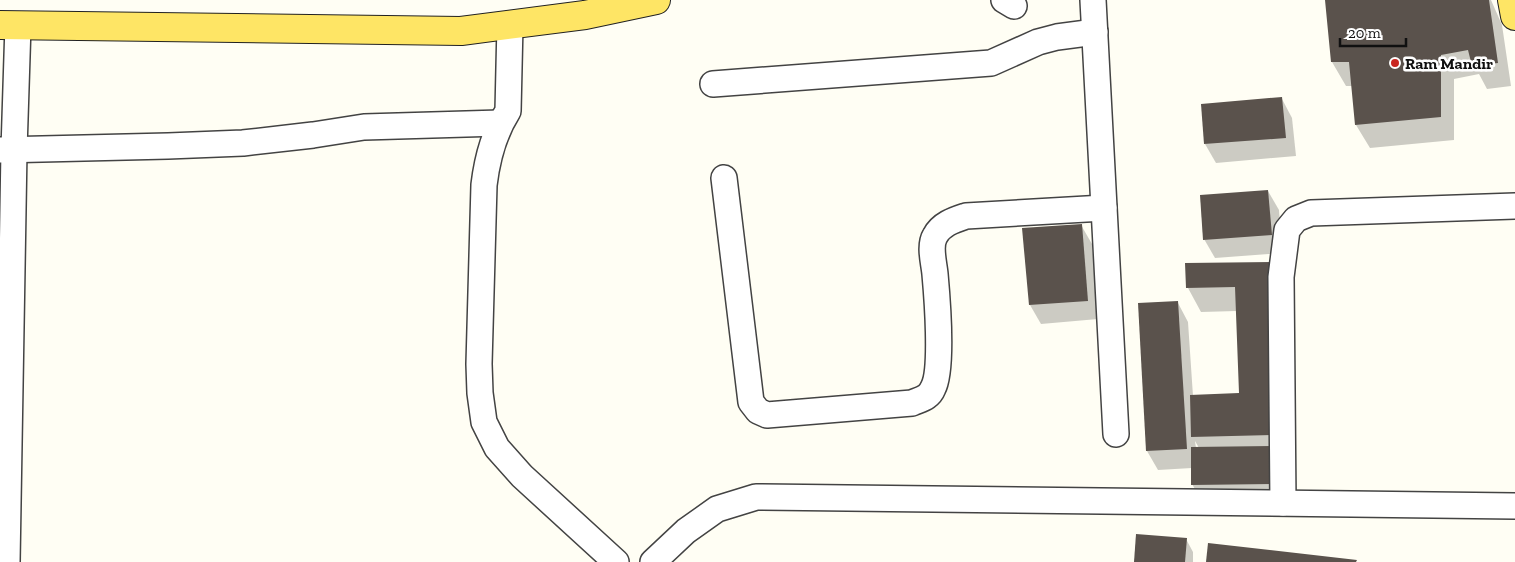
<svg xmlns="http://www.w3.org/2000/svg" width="1515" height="562" font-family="'Zilla Slab',serif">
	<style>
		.shadow { fill: #0003; fill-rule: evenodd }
		.building { fill: #5a524c }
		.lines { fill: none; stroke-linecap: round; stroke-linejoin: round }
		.minor-casing { stroke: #434343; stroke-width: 28 }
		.major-casing { stroke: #212121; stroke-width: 30 }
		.minor { stroke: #fff; stroke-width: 25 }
		.major { stroke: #fee565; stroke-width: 28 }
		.poi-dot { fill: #c92620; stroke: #fff; stroke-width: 2 }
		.labels { text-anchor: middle; stroke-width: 5; stroke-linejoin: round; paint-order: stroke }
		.poi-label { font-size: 16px; font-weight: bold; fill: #101010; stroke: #fff; text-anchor: start }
	</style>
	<rect width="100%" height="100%" fill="#fffef4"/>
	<g class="shadow">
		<polygon points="1326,0 1491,0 1502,25 1511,86 1487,89 1479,74 1454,79 1454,140 1370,148 1356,125 1353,86 1346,86 1332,62"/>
		<polygon points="1282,99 1292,118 1296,156 1216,163 1205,144"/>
		<polygon points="1268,191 1279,210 1282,253 1215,258 1204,239"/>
		<polygon points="1081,225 1092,244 1098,319 1041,324 1030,305 1024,229"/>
		<path d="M1274,263L1288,503H1203L1192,484V468L1158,470L1147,451L1178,303L1188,322L1193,396L1240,395L1237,311L1201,312L1188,288ZM1195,441L1199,448H1196Z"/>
		<polygon points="1186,539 1193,552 1193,562 1136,562"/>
	</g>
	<g class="building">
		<polygon points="1325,0 1489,0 1498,63 1472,66 1468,50 1441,55 1441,117 1355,125 1349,62 1331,62"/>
		<polygon points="1282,97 1286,138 1204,144 1201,104"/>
		<polygon points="1268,190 1272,235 1203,240 1200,195"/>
		<polygon points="1082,224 1088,301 1029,305 1022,228"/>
		<polygon points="1275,262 1277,435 1191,437 1190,395 1239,393 1235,287 1186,288 1185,263"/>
		<polygon points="1178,301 1187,449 1146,451 1138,303"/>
		<polygon points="1279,446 1278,484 1191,485 1191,447"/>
		<polygon points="1136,534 1187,538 1185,562 1134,562"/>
		<polygon points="1208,543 1357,560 1356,562 1206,562"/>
	</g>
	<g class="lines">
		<defs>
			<g id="minor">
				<polyline points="1004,0 1014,6"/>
				<polyline points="1093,0 1116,434"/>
				<path d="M510,24L508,111C494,133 487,160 484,185L479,364L480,393L484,422L497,448L522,476L616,562"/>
				<polyline points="713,84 991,63 1038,42 1057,37 1095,32"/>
				<polyline points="0,150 168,146 243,143 313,135 364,127 500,123"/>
				<path d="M724,178L751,402L758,411L767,415L912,403C921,399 929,398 933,388C943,370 937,296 935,274C934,263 929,246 935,236C941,224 954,220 966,216L1104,208"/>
				<polyline points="1283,503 1281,277 1287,230 1296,219 1311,213 1515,206"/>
				<polyline points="7,562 14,150 18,25"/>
				<polyline points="653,562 686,531 717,509 756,497 1515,506"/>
			</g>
			<g id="major">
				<polyline points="1512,0 1515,16"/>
				<polyline points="0,25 461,31 585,15 656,0"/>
			</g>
		</defs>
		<use href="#minor" class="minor-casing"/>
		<use href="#major" class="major-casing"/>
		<use href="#minor" class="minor"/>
		<use href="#major" class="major"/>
	</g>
	<circle class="poi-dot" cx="1395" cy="63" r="5"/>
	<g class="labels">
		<g class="poi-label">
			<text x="1405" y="69">Ram Mandir</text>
		</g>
	</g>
	<path d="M1340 38v8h66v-8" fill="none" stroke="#101010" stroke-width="2.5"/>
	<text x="1348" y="38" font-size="15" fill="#101010" stroke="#ffffff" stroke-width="4" paint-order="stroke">20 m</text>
</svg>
